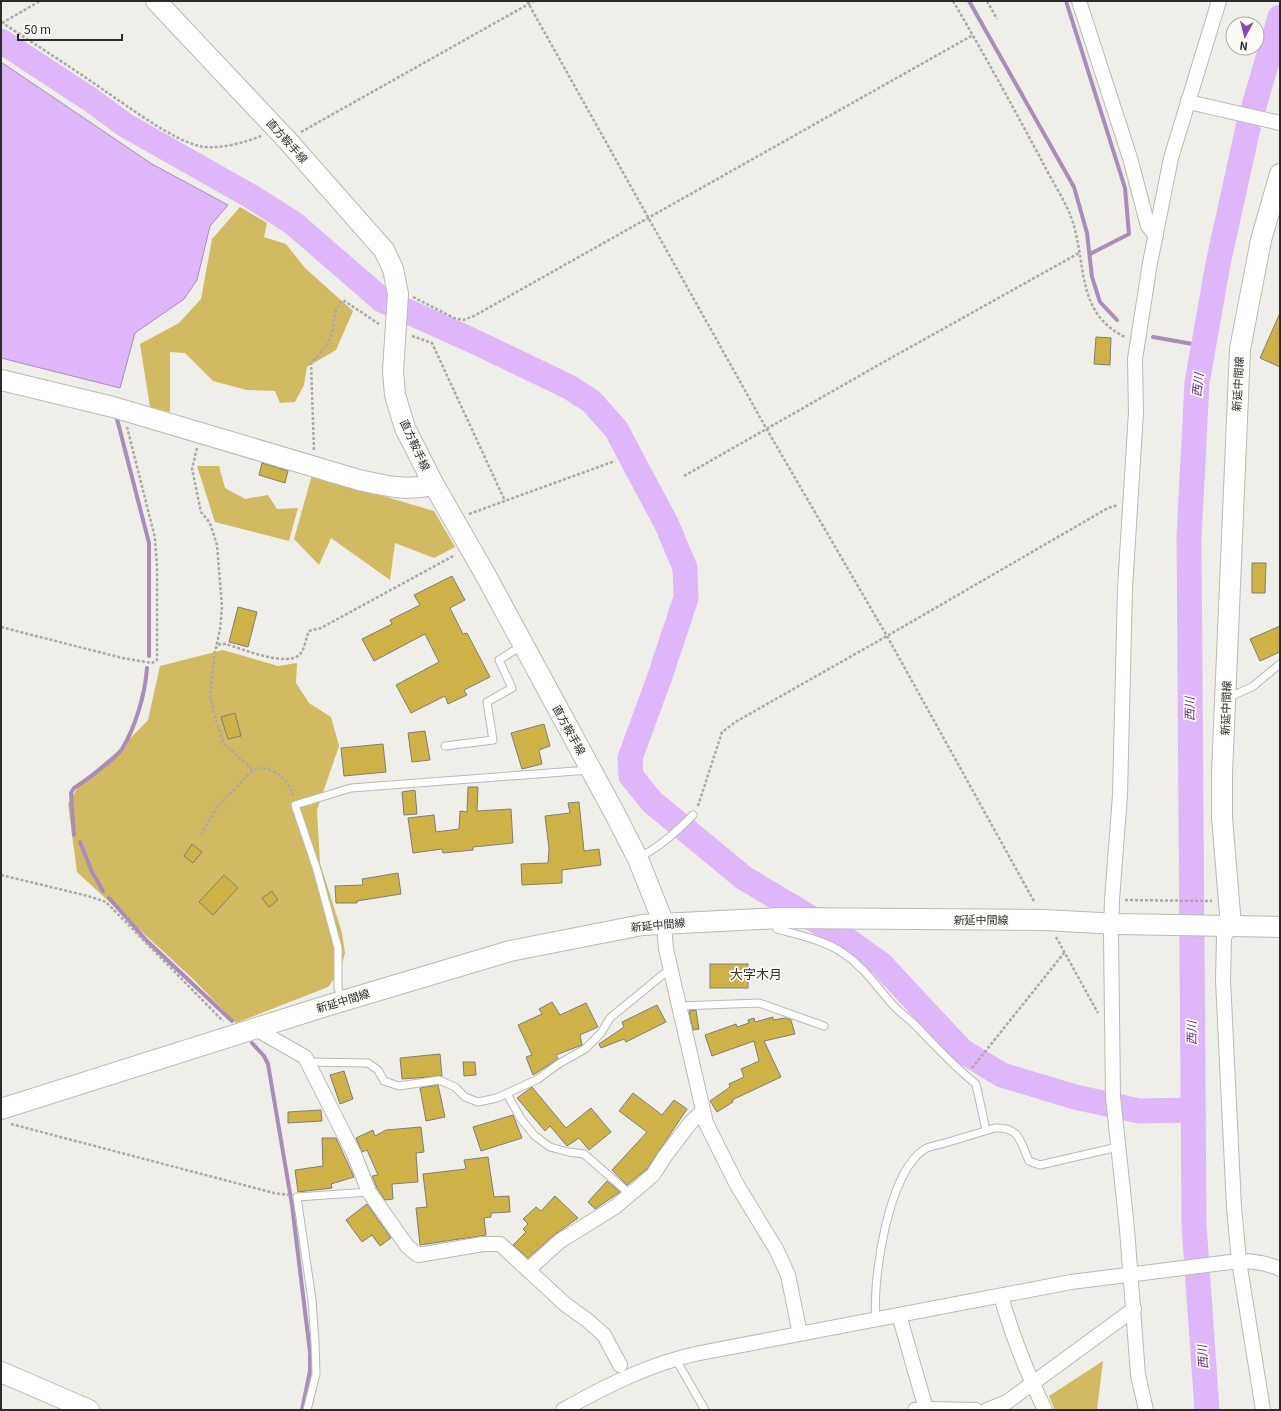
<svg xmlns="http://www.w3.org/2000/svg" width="1281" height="1411" font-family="Georgia,'Noto Sans JP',serif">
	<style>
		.green { fill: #d2ba63 }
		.water { fill: #e0b6fa; stroke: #aa8cbb }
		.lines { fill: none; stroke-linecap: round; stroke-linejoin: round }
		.stream { stroke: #aa8cbb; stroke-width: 4 }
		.river { stroke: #e0b6fa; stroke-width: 25 }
		.building { fill: #cfb247; stroke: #7f7e79 }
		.lane-casing { stroke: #bbbab4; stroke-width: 9 }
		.street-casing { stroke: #bbbab4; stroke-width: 16 }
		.secondary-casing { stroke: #bbbab4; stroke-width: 22 }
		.path { stroke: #abaaa6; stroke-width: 2.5; stroke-dasharray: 3 2; stroke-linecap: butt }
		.lane { stroke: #fff; stroke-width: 7 }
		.street { stroke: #fff; stroke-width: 14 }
		.secondary { stroke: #fff; stroke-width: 20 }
		.labels { text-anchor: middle; stroke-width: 3.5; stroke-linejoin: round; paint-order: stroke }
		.street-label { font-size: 11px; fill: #2c2b29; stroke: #fcfbf6 }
		.water-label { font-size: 12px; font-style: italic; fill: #6b2a8a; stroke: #fcfbf6 }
		.quarter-label { font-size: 13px; fill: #33322e; stroke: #fcfbf6 }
	</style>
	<rect width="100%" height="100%" fill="#efeee8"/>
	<g class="green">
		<polygon points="240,207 267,223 264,237 286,244 305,268 353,311 336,350 307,367 304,385 295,402 280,403 275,391 247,390 213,381 185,353 170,352 170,412 150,407 140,344 179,323 201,299 212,239"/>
		<polygon points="197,466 219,466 225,488 245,499 268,495 277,509 298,508 289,541 215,522"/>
		<polygon points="312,475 434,511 455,547 434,558 395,543 390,580 331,538 319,565 294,539"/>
		<polygon points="223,650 278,666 297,663 296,683 309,703 331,717 339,746 317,810 320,863 342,933 345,953 340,971 328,987 236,1023 193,979 77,872 68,804 80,783 119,750 148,720 160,666"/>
		<polygon points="1103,1361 1097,1410 1055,1410 1049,1396"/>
	</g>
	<polygon class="water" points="1,62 152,164 228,205 210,226 197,280 184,299 135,333 120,388 1,358"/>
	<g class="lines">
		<g class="stream">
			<polyline points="969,1 1074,187 1087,233 1092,277 1100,302 1117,320"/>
			<polyline points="1066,1 1125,188 1129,234 1090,254"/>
			<polyline points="1153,337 1204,346"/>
			<polyline points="117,419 149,543 149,656"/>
			<path d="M74,835L71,793L74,788C84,782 116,758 122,749C136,726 145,694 147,668"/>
			<polyline points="80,842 92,872 103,891"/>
			<polyline points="109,898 146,940 232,1021"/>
			<polyline points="252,1043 264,1056 268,1064 292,1205 310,1352 310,1371 302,1410"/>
		</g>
		<g class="river">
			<polyline points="1,41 91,100 125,125 252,197 293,223 382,300 469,339 569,387 591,401 616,429 667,525 685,568 686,598 659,679 630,758 631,776 652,802 744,878 843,937 881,964 962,1051 1002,1075 1075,1097 1139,1111 1192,1110"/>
			<polyline points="1207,1410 1194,1225 1189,537 1197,383 1218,264 1249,123 1280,17"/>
		</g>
	</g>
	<g class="building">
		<polygon points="1280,313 1280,367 1260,358"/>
		<polygon points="1096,337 1111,338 1110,365 1094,364"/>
		<polygon points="262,463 288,471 285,483 259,475"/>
		<polygon points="1252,563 1266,563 1265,593 1252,593"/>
		<polygon points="452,576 465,600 450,608 463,634 467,633 490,677 464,690 467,695 448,704 445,696 411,713 396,685 439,662 425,634 374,661 362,639 392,624 390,620 420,605 414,595"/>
		<polygon points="238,607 257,612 248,647 229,642"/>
		<polygon points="1280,626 1280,652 1260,661 1250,639"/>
		<polygon points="235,713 241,736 228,739 221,717"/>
		<polygon points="544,724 550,746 539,750 542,764 522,769 511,733"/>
		<polygon points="425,731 430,760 412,762 408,733"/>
		<polygon points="383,744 386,772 344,776 341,748"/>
		<polygon points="468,787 478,787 477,811 511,809 513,843 473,847 473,850 443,853 442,849 413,853 408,818 434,815 436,832 459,829 460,811 467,812"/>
		<polygon points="415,790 417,814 404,815 402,792"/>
		<polygon points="579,802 584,851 599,849 601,865 562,870 562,883 522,885 521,864 548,863 549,849 545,816 570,813 568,803"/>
		<polygon points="192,844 202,852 193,863 184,856"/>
		<polygon points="398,873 401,894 357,901 357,903 336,903 335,886 363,885 362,879"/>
		<polygon points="224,875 238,888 213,915 199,902"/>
		<polygon points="272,891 278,900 269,907 262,898"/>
		<rect x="710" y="964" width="38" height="24"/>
		<polygon points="552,1002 560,1015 586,1003 598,1027 580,1035 582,1045 556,1055 558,1059 533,1075 526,1057 532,1055 518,1025 542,1014 539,1009"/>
		<polygon points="657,1005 666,1022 626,1042 624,1039 601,1048 599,1044 624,1027 622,1022"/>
		<polygon points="696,1010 699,1029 693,1030 689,1011"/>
		<polygon points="773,1017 773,1020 785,1018 791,1020 795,1034 764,1041 781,1077 732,1100 733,1102 717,1112 710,1101 730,1087 729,1084 744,1077 741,1069 759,1061 754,1041 712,1056 705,1035 736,1024 737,1027 749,1023 748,1020 754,1018 755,1022"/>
		<polygon points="440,1054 442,1076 402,1079 400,1058"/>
		<polygon points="463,1062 475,1062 476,1075 464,1076"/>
		<polygon points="344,1071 353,1099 340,1104 330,1075"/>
		<polygon points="438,1085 445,1117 426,1121 420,1088"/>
		<polygon points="532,1087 566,1128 591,1108 611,1132 589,1150 579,1138 567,1146 550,1126 545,1131 517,1098"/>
		<polygon points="633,1093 662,1115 674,1100 687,1109 647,1169 627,1185 612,1170 647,1132 619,1111"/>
		<polygon points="321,1110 322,1121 288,1123 288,1112"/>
		<polygon points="513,1115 522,1138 481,1151 473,1127"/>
		<polygon points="421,1127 424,1152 416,1153 418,1182 392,1184 393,1199 385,1200 377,1188 372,1176 378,1175 367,1150 362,1152 356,1138 373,1130 375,1136 386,1130"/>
		<polygon points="322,1138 336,1138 354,1177 331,1184 332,1188 298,1192 295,1170 323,1166"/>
		<polygon points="488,1157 494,1197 509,1196 510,1212 491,1213 491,1217 484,1218 486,1235 420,1245 416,1208 427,1207 423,1174 466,1169 464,1160"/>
		<polygon points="607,1181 620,1192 595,1209 588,1202"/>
		<polygon points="555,1196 578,1218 554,1235 528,1258 513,1245 526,1232 523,1229 528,1224 523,1219 536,1207 541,1211"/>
		<polygon points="367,1204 391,1238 380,1246 372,1235 362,1242 346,1220"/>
	</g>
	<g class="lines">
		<defs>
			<g id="lane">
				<polyline points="1227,698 1252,687 1280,664"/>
				<polyline points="445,746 493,740 487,702 512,688 499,660 523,645"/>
				<path d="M638,858C660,847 676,832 693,815"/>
				<path d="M774,921L777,929C799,935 824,940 843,953C864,967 876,986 893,1005C899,1012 907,1017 913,1023C934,1044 953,1066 976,1084L986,1130"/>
				<polyline points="342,1000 338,988 338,948 317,870 295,805 351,788 589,770"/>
				<polyline points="679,1006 759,1003 824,1026"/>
				<polyline points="308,1062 368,1063 378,1070 384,1081 399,1086 439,1080 455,1087 465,1097 478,1102 497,1098 538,1079 560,1063 585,1049 601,1033 610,1018 671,968"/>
				<polyline points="507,1094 521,1119 535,1136 550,1147 568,1152 584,1154 630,1194"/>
				<path d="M876,1320C872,1280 888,1171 925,1149C930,1146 939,1145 945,1143C962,1138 978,1133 995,1128C1020,1127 1020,1141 1029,1161L1040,1165L1118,1147"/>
				<polyline points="675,1358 705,1410"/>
				<polyline points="307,1410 316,1374 315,1342 312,1300 297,1197 369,1192"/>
			</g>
			<g id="street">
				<polyline points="1079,1 1130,158 1148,226 1156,236"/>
				<polyline points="1188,100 1193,103 1280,123"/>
				<polyline points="664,924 666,949 706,1123 737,1185 776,1249 788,1275 800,1334"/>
				<polyline points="1231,926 1224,937 1223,980 1234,1207 1239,1261 1263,1410"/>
				<polyline points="257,1028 261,1032 305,1057 354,1154 369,1192 407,1246 418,1255 483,1244 500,1244 566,1305 587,1320 604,1335 620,1365"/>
				<polyline points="528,1270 560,1241 615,1207 653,1175 665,1156 691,1122 703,1111"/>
				<path d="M1001,1296C1012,1336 1027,1373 1045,1410"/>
				<polyline points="899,1315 926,1409"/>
				<path d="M563,1410C606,1386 651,1363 700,1353L1071,1282L1239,1261C1253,1261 1267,1263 1280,1269"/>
				<polyline points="915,1410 926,1409 976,1410"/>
				<polyline points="987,1410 1007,1402 1134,1309"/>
				<polyline points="1146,1410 1138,1375 1127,1229 1113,1097 1111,934 1112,900 1120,795 1125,588 1136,412 1135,359 1150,263 1171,158 1219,1"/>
			</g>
			<g id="secondary">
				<polyline points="156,1 287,140 384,250 393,269 398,294 393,371 395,395 405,428 434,485 485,574 615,814 638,859 664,924"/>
				<path d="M1,380L113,407L359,480C386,486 405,491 434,485"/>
				<polyline points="1231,926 1222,817 1222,773 1240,349 1261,240 1280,174"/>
				<polyline points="1,1109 326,1006 510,951 642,925 780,918 1044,920 1119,924 1280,927"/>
				<polyline points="1,1372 89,1410"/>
			</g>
		</defs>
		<use href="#lane" class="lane-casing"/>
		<use href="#street" class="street-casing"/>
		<use href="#secondary" class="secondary-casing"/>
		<g class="path">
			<polyline points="527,1 766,428 887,636 1035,903"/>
			<path d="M953,1C984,54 1013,107 1042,161C1051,180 1069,206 1074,226C1086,269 1078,314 1125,337"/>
			<polyline points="987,1 997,19"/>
			<path d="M1,22C36,45 71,67 105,91C129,107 171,139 199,146C217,150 244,143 261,136"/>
			<polyline points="2,23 40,1"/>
			<polyline points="301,132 534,1"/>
			<polyline points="413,297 454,318 463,320 474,316 973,35"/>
			<polyline points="412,336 432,343 505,501"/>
			<polyline points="197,448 192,469 201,512 210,523 217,545 222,607 220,629 216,648"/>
			<path d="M314,450L311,363C320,354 329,345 332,332C336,318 332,312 343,300L379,324"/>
			<polyline points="684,476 882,363 1079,253"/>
			<polyline points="469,514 615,461"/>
			<polyline points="1,627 122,658 152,663 157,660 157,567 155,538 127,427"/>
			<path d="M293,796C290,779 270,763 253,770L224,744L216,720L210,696L215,649L220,644H226C242,649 288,668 300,654C305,649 306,637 309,631L321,628L455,555"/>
			<polyline points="698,806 722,732 737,721 887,636 1108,508 1118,505"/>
			<polyline points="201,835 217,807 253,770"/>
			<polyline points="1,875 88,896 106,902 223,1021"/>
			<polyline points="1125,900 1212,901"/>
			<polyline points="1056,937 1098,1013"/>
			<polyline points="972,1068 1064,953"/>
			<polyline points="11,1124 274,1193 288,1195"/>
		</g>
		<use href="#lane" class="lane"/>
		<use href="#street" class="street"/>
		<use href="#secondary" class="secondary"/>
	</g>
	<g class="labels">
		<g class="street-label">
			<text transform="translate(287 141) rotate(48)" y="4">直方鞍手線</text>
			<text transform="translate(1238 384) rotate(-87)" y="4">新延中間線</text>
			<text transform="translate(415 445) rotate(65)" y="4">直方鞍手線</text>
			<text transform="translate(1226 708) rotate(-88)" y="4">新延中間線</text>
			<text transform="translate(569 730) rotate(61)" y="4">直方鞍手線</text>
			<text x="981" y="924">新延中間線</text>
			<text transform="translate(658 925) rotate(-5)" y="4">新延中間線</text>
			<text transform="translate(343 1001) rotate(-17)" y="4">新延中間線</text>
		</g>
		<g class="water-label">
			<text transform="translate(1198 385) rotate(-84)" y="4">西川</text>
			<text transform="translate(1190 709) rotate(-90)" y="4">西川</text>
			<text transform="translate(1192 1033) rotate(-90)" y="4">西川</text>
			<text transform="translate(1203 1357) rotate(-94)" y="4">西川</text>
		</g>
		<g class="quarter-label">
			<text x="756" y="979">大字木月</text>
		</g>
	</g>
	<rect width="1281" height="1411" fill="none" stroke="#2c2b29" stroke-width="4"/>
	<g transform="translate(1245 36) rotate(187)"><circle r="19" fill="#fcfbf6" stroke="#a9a8a4"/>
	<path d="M0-3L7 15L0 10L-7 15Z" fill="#8e43b4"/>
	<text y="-6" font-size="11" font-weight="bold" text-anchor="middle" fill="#2c2b29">N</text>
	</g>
	<path d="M18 34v6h104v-6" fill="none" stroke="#2c2b29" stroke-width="2"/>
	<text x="24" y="34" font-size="12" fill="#2c2b29" stroke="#fcfbf6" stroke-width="3" paint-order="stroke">50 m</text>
</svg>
